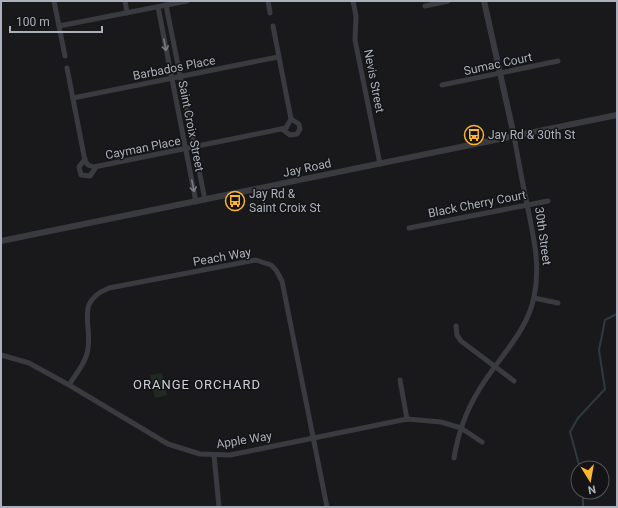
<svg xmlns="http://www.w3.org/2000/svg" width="618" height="508" font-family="Roboto,sans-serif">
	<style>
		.green { fill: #202a22 }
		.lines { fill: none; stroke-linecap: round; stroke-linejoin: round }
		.stream { stroke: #2e3941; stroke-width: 2 }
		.minor { stroke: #3a3b41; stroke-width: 5 }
		.tertiary { stroke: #3a3b41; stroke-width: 6 }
		.oneway { stroke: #787b85 }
		.labels { text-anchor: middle; stroke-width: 3; stroke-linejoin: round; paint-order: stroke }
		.street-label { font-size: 12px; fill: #abb0bc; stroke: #141416 }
		.poi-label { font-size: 12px; fill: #abb0bc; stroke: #141416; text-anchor: start }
		.neighbourhood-label { font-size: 13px; letter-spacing: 1px; fill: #cccfd7; stroke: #141416 }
	</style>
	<rect width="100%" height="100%" fill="#19191b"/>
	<polygon class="green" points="162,373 167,395 155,398 150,375"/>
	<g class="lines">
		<g class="stream">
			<polyline points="580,468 570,432 578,418 605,389 599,350 605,320 617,314"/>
			<polyline points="583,492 583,507"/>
		</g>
		<g class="minor">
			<polyline points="54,1 65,56"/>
			<polyline points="125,1 127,13"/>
			<polyline points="268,1 270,13"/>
			<polyline points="353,1 356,16 355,40 380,164"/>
			<polyline points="166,5 205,200"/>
			<polyline points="425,6 448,1"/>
			<polyline points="158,7 196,202"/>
			<polyline points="59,26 187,1"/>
			<polyline points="67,68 85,161 88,165 94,167 286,128 291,119 273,26"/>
			<polyline points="442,85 558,61"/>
			<polyline points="73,98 278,57"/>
			<polyline points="282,129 290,135 297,134 300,129 299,124 291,119"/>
			<polyline points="85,159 79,167 81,175 90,176 96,167"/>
			<polyline points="409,228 548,201"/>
			<polyline points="534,298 558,303"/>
			<polyline points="456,326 457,335 461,341 514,381"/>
			<polyline points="1,355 29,363 69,385 168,444 200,454 230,455 407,419 441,422 461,428 482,442"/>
			<polyline points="400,380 407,419"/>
			<path d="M69,385C76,374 86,362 88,349C92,322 75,302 109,288L256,260L271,265L276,270L282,281L327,507"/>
			<polyline points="214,455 219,507"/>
			<path d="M454,458C458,433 466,411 479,390C497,359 527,333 534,297C541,265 533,235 527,204C522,181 518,158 514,136"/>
		</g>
		<g class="tertiary">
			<polyline points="484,1 514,136"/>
			<polyline points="1,241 617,115"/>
		</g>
	</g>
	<defs><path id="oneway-shaft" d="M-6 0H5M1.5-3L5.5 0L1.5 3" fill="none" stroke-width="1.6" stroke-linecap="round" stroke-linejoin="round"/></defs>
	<g class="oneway">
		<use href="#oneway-shaft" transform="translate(165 45) rotate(79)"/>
		<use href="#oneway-shaft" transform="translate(193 186) rotate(79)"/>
	</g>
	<defs>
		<symbol id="bus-ring" viewBox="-11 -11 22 22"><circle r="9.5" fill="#141416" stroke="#fdb530" stroke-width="1.5"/><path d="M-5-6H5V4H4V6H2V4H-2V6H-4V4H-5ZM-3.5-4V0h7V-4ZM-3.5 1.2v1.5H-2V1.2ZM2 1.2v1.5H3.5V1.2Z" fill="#fdb530"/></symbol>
	</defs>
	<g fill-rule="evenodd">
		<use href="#bus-ring" x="463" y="124" width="22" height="22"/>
		<use href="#bus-ring" x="224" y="190" width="22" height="22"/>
	</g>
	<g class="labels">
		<g class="street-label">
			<text transform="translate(498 64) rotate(-12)" y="4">Sumac Court</text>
			<text transform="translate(174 68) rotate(-11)" y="4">Barbados Place</text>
			<text transform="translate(374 81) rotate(79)" y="4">Nevis Street</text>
			<text transform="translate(191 126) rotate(79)" y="4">Saint Croix Street</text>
			<text transform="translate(143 148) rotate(-11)" y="4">Cayman Place</text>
			<text transform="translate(307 168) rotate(-12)" y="4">Jay Road</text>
			<text transform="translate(477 204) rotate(-11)" y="4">Black Cherry Court</text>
			<text transform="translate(543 236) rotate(82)" y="4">30th Street</text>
			<text transform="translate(222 257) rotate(-10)" y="4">Peach Way</text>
			<text transform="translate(244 440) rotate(-9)" y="4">Apple Way</text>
		</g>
		<g class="poi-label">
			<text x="488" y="139">Jay Rd &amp; 30th St</text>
			<text x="249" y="198">Jay Rd &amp;<tspan x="249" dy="14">Saint Croix St</tspan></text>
		</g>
		<g class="neighbourhood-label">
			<text x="197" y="389">ORANGE ORCHARD</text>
		</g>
	</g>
	<rect width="618" height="508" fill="none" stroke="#abb0bc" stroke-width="4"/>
	<g transform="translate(590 480) rotate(169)"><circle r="19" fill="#141416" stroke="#505258"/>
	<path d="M0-3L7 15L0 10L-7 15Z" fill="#fdb530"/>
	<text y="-6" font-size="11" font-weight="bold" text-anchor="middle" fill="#abb0bc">N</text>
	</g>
	<path d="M10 26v6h92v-6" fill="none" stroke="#abb0bc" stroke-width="2"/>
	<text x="16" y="26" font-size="12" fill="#abb0bc" stroke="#141416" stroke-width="3" paint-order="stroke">100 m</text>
</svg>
